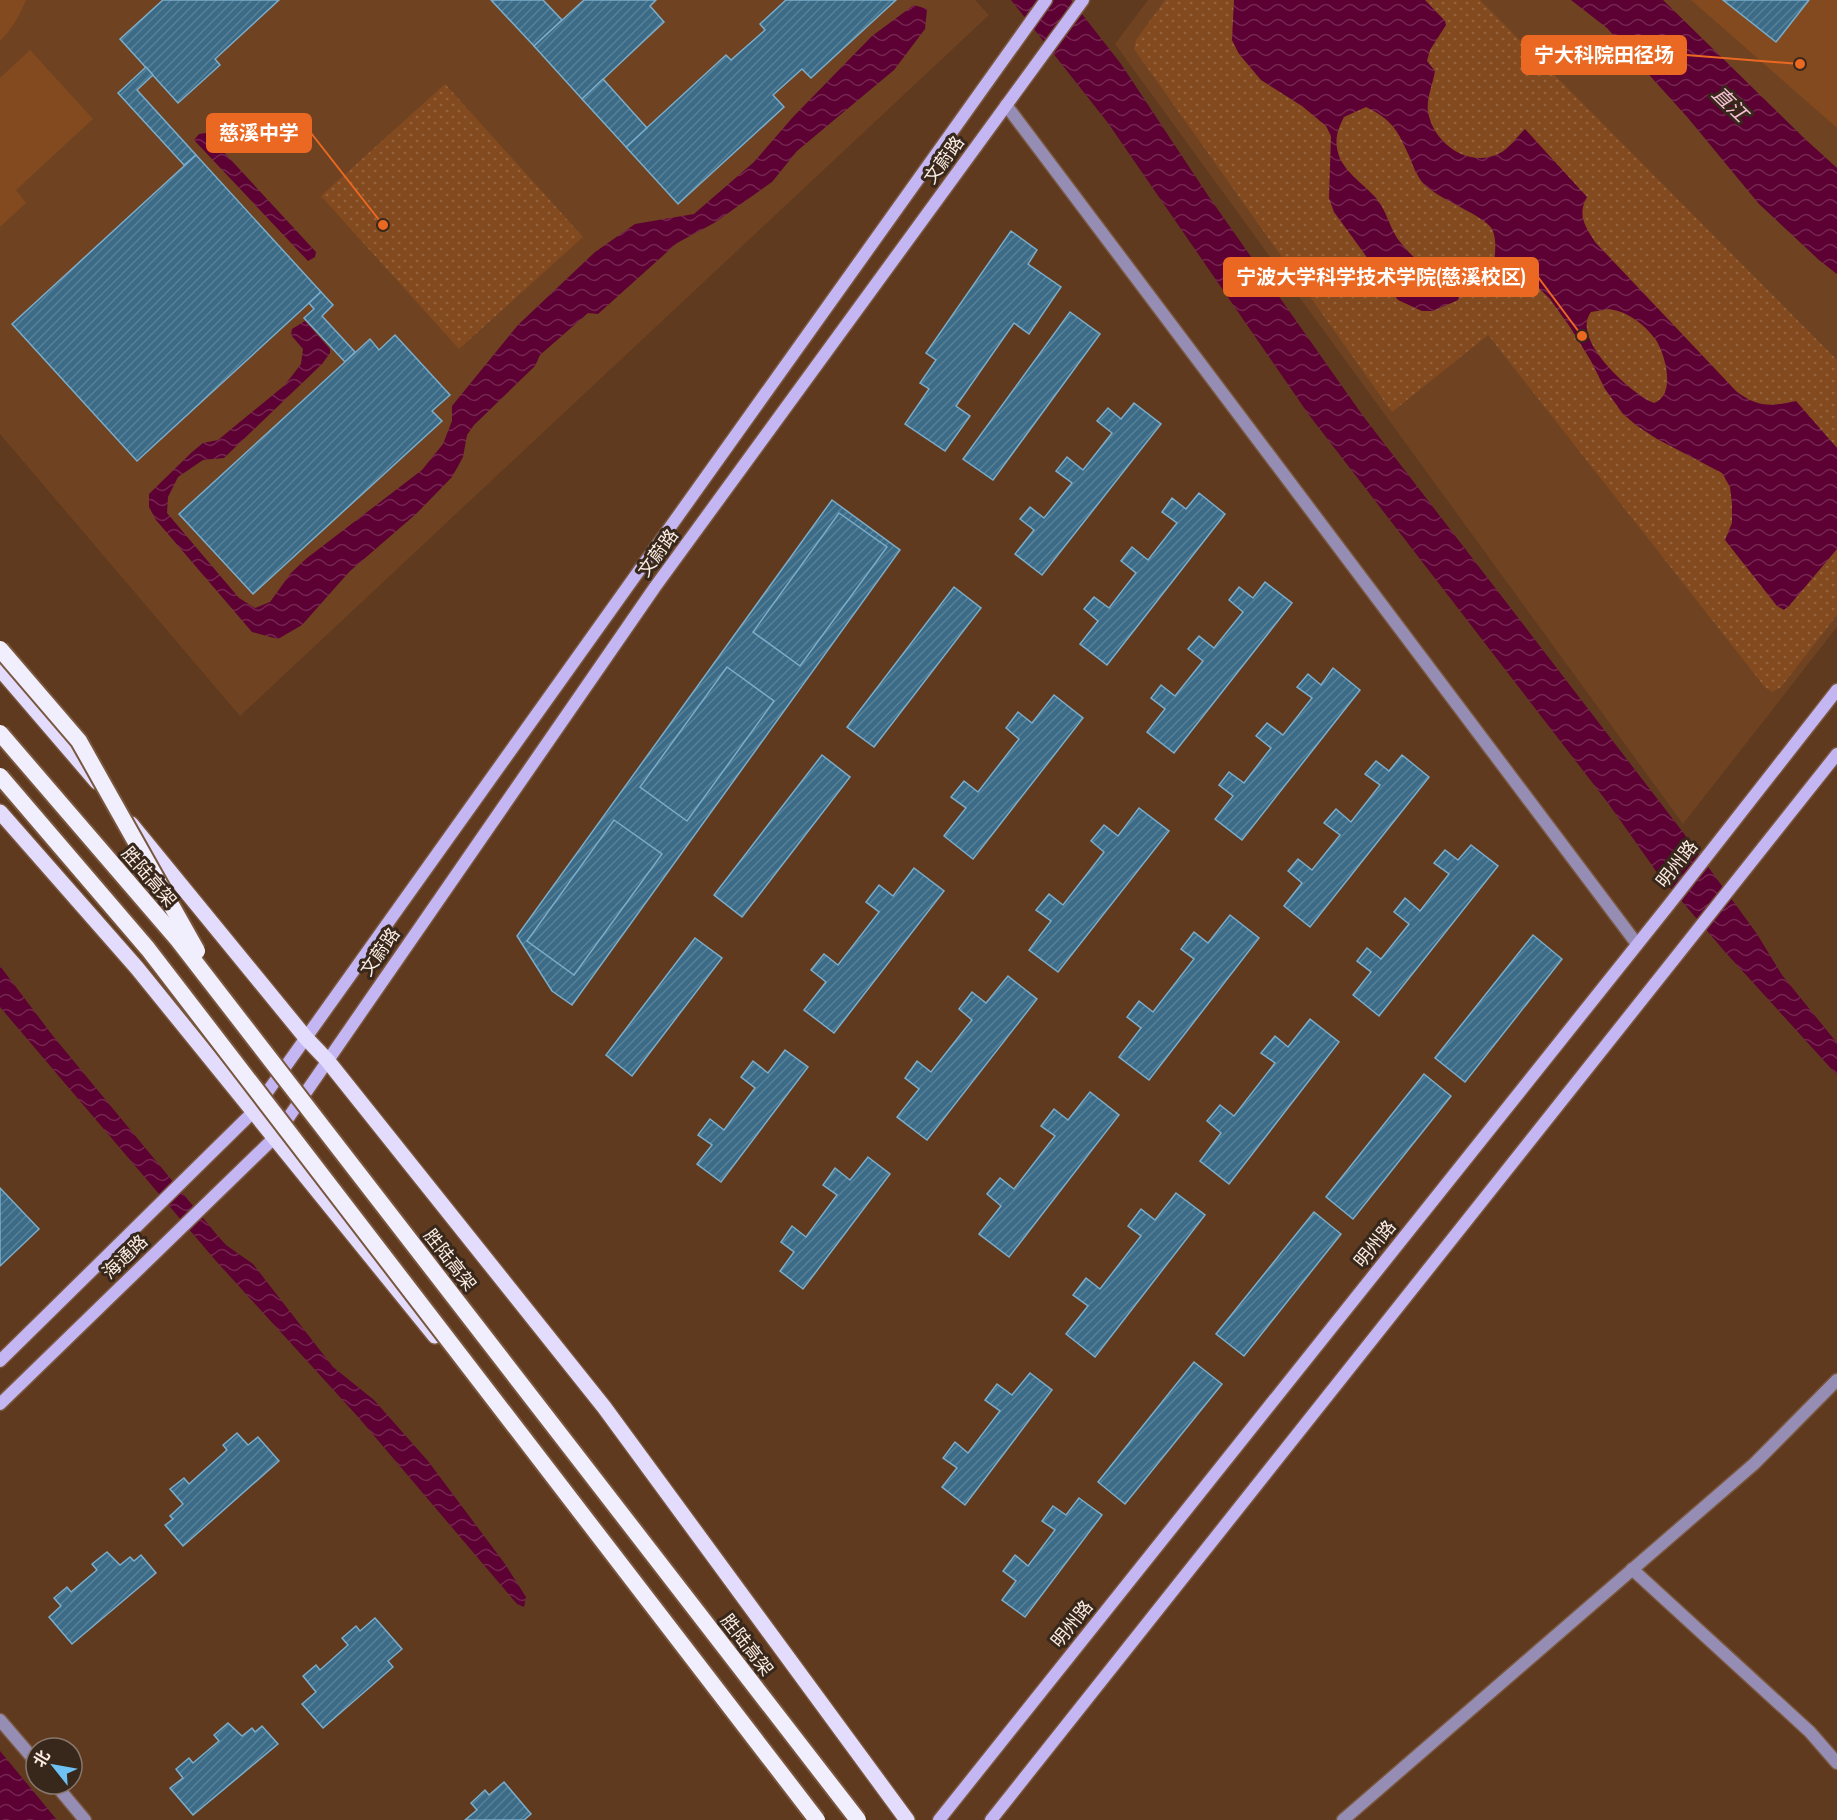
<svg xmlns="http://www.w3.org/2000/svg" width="1837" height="1820" font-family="'Asap Condensed','Noto Sans SC',sans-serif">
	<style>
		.built { fill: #6f4221 }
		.grass { fill: url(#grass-dots) }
		.park { fill: #824a1e }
		.water { fill: url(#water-waves); fill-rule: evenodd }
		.building { fill: url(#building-hatch); stroke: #7badcb; stroke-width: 1.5 }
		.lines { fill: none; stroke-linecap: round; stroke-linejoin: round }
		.minor-casing { stroke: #79573e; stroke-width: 15 }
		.tertiary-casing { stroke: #79573e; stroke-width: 15 }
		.secondary-casing { stroke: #79573e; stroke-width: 15 }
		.primary-casing { stroke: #79573e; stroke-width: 18 }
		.minor { stroke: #968db4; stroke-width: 12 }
		.tertiary { stroke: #968db4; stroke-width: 12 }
		.secondary { stroke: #c4b5f3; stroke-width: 12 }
		.primary { stroke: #e3dcfc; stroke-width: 15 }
		.trunk-bridge-casing { stroke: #79573e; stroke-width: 20; stroke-linecap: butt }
		.trunk-bridge { stroke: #f1eefe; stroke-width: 16 }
		.labels { text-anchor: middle; stroke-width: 6; stroke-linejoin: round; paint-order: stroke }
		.street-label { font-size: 18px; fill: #fbede3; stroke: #38271b }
		.water-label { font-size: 20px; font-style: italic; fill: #f4c1d3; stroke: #38271b }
		.leader { fill: none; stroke: #ea6822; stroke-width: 2 }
		.callout-dot { fill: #ea6822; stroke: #38271b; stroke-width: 2 }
		.callout { fill: #ea6822; stroke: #ea6822; stroke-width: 2 }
		.callout-label { font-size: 20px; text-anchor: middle; font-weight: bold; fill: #fff }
	</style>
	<defs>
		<pattern id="grass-dots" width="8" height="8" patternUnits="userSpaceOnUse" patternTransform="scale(1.5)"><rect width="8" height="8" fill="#824a1e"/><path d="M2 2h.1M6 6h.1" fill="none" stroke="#95643f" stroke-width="1.8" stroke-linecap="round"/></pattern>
		<pattern id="water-waves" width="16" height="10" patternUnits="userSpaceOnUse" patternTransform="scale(1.5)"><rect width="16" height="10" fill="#5d0033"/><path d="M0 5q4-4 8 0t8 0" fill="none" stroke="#752650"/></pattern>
		<pattern id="building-hatch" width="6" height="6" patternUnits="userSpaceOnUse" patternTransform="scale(1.5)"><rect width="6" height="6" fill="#3b6b86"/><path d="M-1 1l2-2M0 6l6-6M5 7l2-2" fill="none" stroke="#588097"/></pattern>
	</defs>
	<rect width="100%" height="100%" fill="#603a1e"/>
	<g class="built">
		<polygon points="0,0 975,0 989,15 240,716 0,434"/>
		<polygon points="1148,0 1837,0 1837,627 1683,824 1115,44"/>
	</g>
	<g class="grass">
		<polygon points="1165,0 1480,0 1837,360 1837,615 1781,687 1772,692 1764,686 1488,335 1392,412 1134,49 1136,40"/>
		<polygon points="445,84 583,237 459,349 321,196"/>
	</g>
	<g class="park">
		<path d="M0,0H26C20,15 12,29 0,41Z"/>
		<polygon points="1691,0 1837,0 1837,128"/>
		<polygon points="30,50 93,119 16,190 26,203 0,227 0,78"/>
	</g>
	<g class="water">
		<polygon points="1011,0 1071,0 1121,64 1209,197 1363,416 1682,831 1757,934 1782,975 1837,1043 1837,1075 1726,953 1656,871 1608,803 1309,415 1108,123"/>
		<path d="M1234,0H1425L1445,21L1446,25L1430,50L1427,61L1435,71C1433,84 1426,99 1428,112C1434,145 1471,170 1502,152C1510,147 1518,136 1525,129L1587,197C1577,215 1585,226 1595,242L1736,391C1756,407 1771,407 1796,401L1837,448V549L1789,606L1784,610L1777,606L1725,540L1732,523V504L1730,487L1722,473L1657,439L1636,425L1623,414L1605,389L1591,361L1570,327L1550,299L1536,285L1520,280H1508L1494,270C1494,257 1498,241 1492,229C1484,215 1437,199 1423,183C1417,176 1413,166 1410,158C1398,131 1393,120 1366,107L1344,117C1339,127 1335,136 1337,148C1340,170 1362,182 1376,198C1386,210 1389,225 1397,238C1403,246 1412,256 1419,262C1429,270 1455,273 1460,283C1463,288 1459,295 1458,300L1433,311H1422L1398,300L1334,212L1329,198L1331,136L1326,126L1302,106L1261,80L1239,54L1232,40ZM1609,309C1629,312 1644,324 1656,340C1666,356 1676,395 1654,403C1631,394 1570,339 1591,312Z"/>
		<polygon points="1571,0 1663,0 1804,138 1837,168 1837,274 1819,260 1759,204 1688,118 1607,28"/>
		<polygon points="914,5 927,9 925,29 894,70 797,151 772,182 714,223 677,243 598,314 588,313 540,355 535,366 474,425 467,435 463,457 452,477 416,514 349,572 302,625 278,639 252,632 156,520 149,507 149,494 192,452 203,443 218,440 285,385 301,364 303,349 291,335 292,329 305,321 330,349 330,353 322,364 224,458 203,460 178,477 168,497 167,513 239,598 255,608 270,602 291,573 307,558 422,470 443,444 452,421 452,406 518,325 595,252 635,224 694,214 754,162 793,117 872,36"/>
		<polygon points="206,133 316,252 315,257 308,261 194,140 199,134"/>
		<polygon points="0,966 53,1036 217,1235 226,1245 253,1264 333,1367 374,1400 428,1461 505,1564 526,1597 524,1607 517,1604 359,1418 216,1261 0,1007"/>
		<polygon points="0,1751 57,1820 0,1820"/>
	</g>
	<g class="building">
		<polygon points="163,0 279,0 215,59 220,65 178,103 120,39"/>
		<polygon points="491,0 543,0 562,20 534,46"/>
		<polygon points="584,0 656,0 650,6 664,22 582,99 534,46"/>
		<polygon points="786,0 896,0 811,78 802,69 773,95 784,107 678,204 626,147 726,55 731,60 765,30 760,24"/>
		<polygon points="1723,0 1809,0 1776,42"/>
		<polygon points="146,67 153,75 137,90 196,155 184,165 118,93"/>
		<polygon points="603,79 647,128 626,147 582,99"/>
		<polygon points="196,155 321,292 137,461 12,324"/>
		<polygon points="1011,231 1037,250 1028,264 1061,287 1029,334 1014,323 956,406 970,416 945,451 905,424 929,389 920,383 936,360 926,353"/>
		<polygon points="321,292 333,305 322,316 355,352 345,362 304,318 314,309 309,303"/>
		<polygon points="1070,312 1100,334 993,480 963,459"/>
		<polygon points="395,335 450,395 432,411 442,421 253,594 179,514 370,339 379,350"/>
		<polygon points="1134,403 1161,424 1042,575 1015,554 1034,530 1020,519 1030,507 1044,518 1072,483 1056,471 1067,457 1083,470 1112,433 1097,421 1108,408 1121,419"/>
		<polygon points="1199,493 1225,514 1107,665 1080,644 1098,621 1084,609 1094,597 1109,608 1136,573 1121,561 1132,547 1148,560 1177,523 1162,512 1172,498 1186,509"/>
		<polygon points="832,500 900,550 572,1005 552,991 517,936"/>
		<polygon points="839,513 887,547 800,666 753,632"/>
		<polygon points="1265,582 1292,603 1174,753 1147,732 1165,709 1151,698 1161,685 1175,696 1203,661 1188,649 1199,636 1214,648 1243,612 1229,600 1239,587 1253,598"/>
		<polygon points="954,587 981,608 874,747 847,727"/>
		<polygon points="727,667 774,701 687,821 640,787"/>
		<polygon points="1333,668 1360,690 1242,840 1215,819 1233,796 1219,785 1229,772 1244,783 1271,748 1256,736 1267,723 1283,735 1312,698 1297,687 1308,674 1321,685"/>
		<polygon points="1054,695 1083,718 973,859 944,836 966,808 951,797 964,781 978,792 1019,739 1006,728 1018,712 1032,723"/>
		<polygon points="822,755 850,777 742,917 714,895"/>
		<polygon points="1402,755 1429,777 1310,927 1284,906 1302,883 1288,871 1298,859 1312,870 1340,835 1324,823 1336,809 1351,822 1380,785 1365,774 1376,761 1389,771"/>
		<polygon points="1139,808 1169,831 1058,972 1029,950 1051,921 1036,910 1049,894 1063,905 1104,852 1091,841 1104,825 1118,836"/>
		<polygon points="614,820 662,854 574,975 527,941"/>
		<polygon points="1471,845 1498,866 1379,1016 1353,995 1371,972 1357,961 1367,948 1381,959 1409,924 1394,912 1405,898 1420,911 1449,874 1434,863 1445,850 1458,860"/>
		<polygon points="914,868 944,891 834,1033 804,1010 826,982 811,970 824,954 838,965 879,912 866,902 879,885 893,896"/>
		<polygon points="1230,915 1259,938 1149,1080 1119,1057 1141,1028 1127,1017 1139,1001 1153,1012 1194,959 1181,949 1194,932 1208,943"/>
		<polygon points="1533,935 1562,959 1465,1082 1435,1058"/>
		<polygon points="695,938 722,958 632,1076 606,1055"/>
		<polygon points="1008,976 1037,999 927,1140 897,1117 919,1089 905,1078 917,1061 931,1072 972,1020 959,1009 972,992 986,1003"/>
		<polygon points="1310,1019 1339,1042 1229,1184 1200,1161 1221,1133 1207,1121 1220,1105 1234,1116 1275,1063 1261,1053 1275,1036 1288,1047"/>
		<polygon points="785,1050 808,1067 721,1182 697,1164 712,1145 698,1135 710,1119 724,1130 755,1088 741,1077 753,1061 768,1073"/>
		<polygon points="1424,1074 1451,1096 1353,1219 1326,1197"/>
		<polygon points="1090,1092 1119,1115 1009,1257 979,1234 1001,1206 987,1194 1000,1178 1014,1189 1055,1136 1041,1126 1054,1109 1068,1120"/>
		<polygon points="868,1157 890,1174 803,1289 780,1271 794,1252 781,1242 792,1226 806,1237 837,1195 823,1185 835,1168 850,1180"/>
		<polygon points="0,1188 39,1229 0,1266"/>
		<polygon points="1176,1193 1205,1215 1095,1357 1066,1334 1088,1306 1073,1295 1086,1278 1100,1289 1141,1236 1128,1226 1141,1209 1155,1220"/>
		<polygon points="1314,1212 1341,1234 1244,1356 1216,1334"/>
		<polygon points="1194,1362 1222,1384 1125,1504 1098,1482"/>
		<polygon points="1030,1373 1052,1390 965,1505 942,1487 957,1468 943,1458 955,1442 968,1453 1000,1411 985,1400 997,1384 1012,1395"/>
		<polygon points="237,1433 248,1445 258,1437 279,1461 183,1546 165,1525 173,1519 170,1516 183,1504 170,1489 184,1478 189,1484 227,1450 223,1445"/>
		<polygon points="1079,1498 1102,1515 1025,1617 1002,1600 1016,1581 1003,1571 1015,1555 1028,1566 1055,1530 1042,1521 1053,1506 1066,1515"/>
		<polygon points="107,1552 120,1565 130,1557 134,1561 141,1555 156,1573 72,1644 49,1617 61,1606 54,1598 67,1587 71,1592 97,1570 92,1564"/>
		<polygon points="375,1618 402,1649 388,1661 393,1667 323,1728 302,1704 316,1692 303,1676 316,1665 320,1670 348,1645 342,1638 356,1626 360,1631"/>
		<polygon points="228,1723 242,1736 252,1728 255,1732 262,1726 278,1744 193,1815 170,1788 183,1778 176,1769 189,1758 193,1763 219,1741 214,1735"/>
		<polygon points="504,1782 531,1814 524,1820 465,1820 477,1810 471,1803 485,1790 489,1795"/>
	</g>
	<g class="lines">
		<defs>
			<g id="minor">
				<polyline points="1006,105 1637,944"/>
				<polyline points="1632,1569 1810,1732 1837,1763"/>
			</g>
			<g id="tertiary">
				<polyline points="0,1720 36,1762"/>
				<polyline points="55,1784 85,1820"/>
				<polyline points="1343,1820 1754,1464 1837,1380"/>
			</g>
			<g id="secondary">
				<polyline points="0,1361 253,1112 1046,0"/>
				<polyline points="0,1404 275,1137 655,587 1083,0"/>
				<polyline points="939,1820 1668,906 1837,690"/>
				<polyline points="991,1820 1837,754"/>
			</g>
			<g id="primary">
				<polyline points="0,669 97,782"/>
				<polyline points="0,812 137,968 435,1336"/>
				<polyline points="131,824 306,1038 327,1060 604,1407 907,1820"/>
			</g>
		</defs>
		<use href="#minor" class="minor-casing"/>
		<use href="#tertiary" class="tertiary-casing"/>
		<use href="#secondary" class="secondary-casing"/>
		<use href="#primary" class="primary-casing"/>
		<use href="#minor" class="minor"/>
		<use href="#tertiary" class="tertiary"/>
		<use href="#secondary" class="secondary"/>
		<use href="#primary" class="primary"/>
		<defs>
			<g id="trunk-bridge">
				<polyline points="0,649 79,741 197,951"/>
				<polyline points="0,733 178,940 858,1820"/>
				<polyline points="0,776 148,949 817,1820"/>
			</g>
		</defs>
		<use href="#trunk-bridge" class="trunk-bridge-casing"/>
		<use href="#trunk-bridge" class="trunk-bridge"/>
	</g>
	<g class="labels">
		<g class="street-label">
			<text transform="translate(944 160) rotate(-54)" y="6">文蔚路</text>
			<text transform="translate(658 553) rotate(-54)" y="6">文蔚路</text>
			<text transform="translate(1677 864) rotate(-52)" y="6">明州路</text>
			<text transform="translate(149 877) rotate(49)" y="6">胜陆高架</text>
			<text transform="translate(380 952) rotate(-55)" y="6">文蔚路</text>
			<text transform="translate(1375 1244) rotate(-51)" y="6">明州路</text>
			<text transform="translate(125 1257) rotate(-44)" y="6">海通路</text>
			<text transform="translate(450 1260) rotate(52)" y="6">胜陆高架</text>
			<text transform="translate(1072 1624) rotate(-51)" y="6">明州路</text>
			<text transform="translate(747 1645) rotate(52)" y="6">胜陆高架</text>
		</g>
		<g class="water-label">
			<text transform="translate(1730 104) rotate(44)" y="7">直江</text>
		</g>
	</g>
	<path class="leader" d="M1800 64L1686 55M383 225L311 133M1582 336L1538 277"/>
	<g class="callout-dot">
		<circle cx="1800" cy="64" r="6"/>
		<circle cx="383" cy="225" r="6"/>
		<circle cx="1582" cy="336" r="6"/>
	</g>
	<g class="callout">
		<rect x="1522" y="36" width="164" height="38" rx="6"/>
		<rect x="207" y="114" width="104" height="38" rx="6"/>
		<rect x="1224" y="258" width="314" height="38" rx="6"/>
	</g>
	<g class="callout-label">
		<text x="1604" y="62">宁大科院田径场</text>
		<text x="259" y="140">慈溪中学</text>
		<text x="1381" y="284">宁波大学科学技术学院(慈溪校区)</text>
	</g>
	<g transform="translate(54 1766) rotate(301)"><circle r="28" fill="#38271b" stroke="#86766b" stroke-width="1.5"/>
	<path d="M0-4.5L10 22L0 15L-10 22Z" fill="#6dc2f3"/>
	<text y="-9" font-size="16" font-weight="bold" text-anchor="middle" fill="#fbede3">北</text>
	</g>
</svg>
